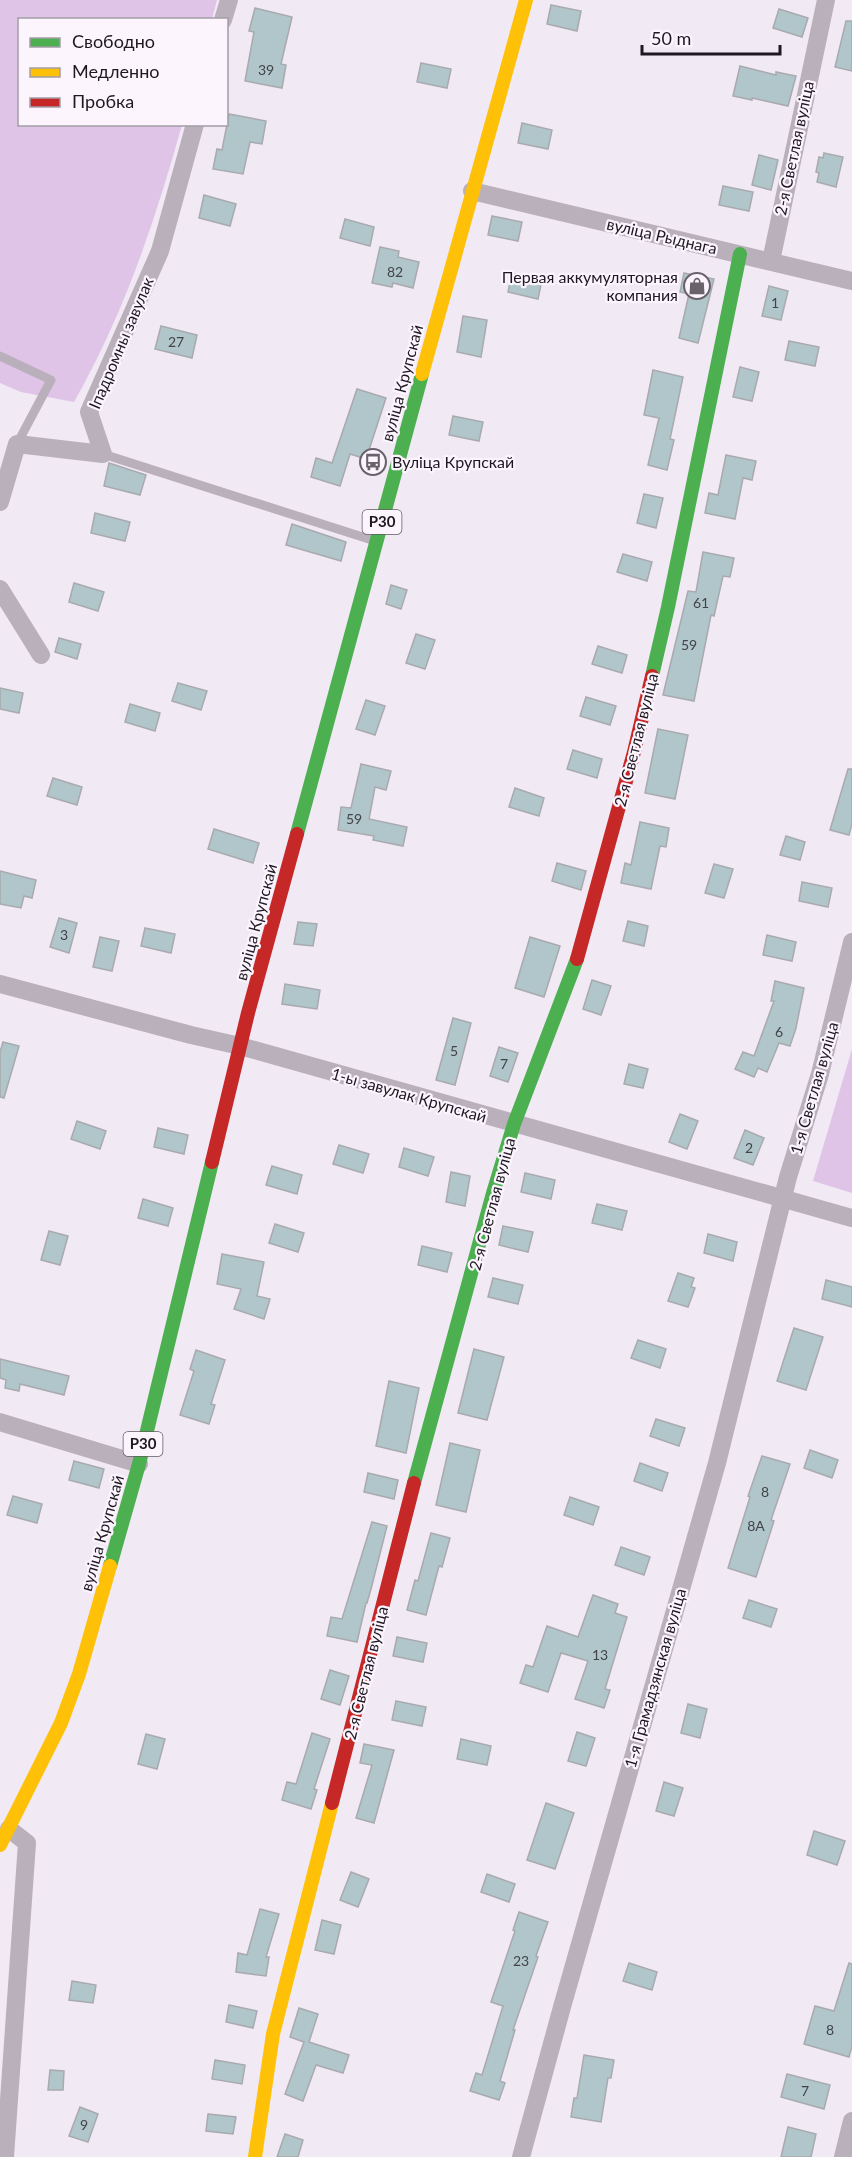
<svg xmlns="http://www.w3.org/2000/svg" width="852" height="2157" font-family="Lato,sans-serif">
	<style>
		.green { fill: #dfc4e8 }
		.building { fill: #b0c6ca; stroke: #a8aaae; stroke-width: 1.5 }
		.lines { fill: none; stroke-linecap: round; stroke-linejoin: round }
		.lane { stroke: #b9b0bc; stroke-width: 9 }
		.street { stroke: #b9b0bc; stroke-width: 18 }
		.fast { stroke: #4caf50; stroke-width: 14 }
		.slow { stroke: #ffc107; stroke-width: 14 }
		.jam { stroke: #c62828; stroke-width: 14 }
		.labels { text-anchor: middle; stroke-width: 4.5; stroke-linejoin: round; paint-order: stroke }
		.number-label { font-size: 14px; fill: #42444a }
		.shield { fill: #fcf5fe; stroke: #615b63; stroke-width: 1.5 }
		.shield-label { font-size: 15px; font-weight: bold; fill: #1e1920 }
		.street-label { font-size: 16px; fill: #1e1920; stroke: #fcf5fe }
		.poi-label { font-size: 16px; fill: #1e1920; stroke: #fcf5fe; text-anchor: end }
	</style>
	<rect width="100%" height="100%" fill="#f1e9f4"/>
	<g class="green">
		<path d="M0,0H217L212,19L20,20V124L182,125C155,221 124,314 74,402L21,392L0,383Z"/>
		<polygon points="852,1049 852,1193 813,1181"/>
	</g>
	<g class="building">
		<polygon points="551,5 581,11 577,31 547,24"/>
		<polygon points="255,8 292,17 281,64 286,65 282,88 245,81 254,32 249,31"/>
		<polygon points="779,9 808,18 802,37 773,28"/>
		<polygon points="846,21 852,21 852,71 835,67"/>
		<polygon points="421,63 451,69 447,88 417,82"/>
		<polygon points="740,66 776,75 776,72 796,76 788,106 752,98 752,100 733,96"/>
		<polygon points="229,114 266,121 262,144 250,142 243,174 213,169 217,149 222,150"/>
		<polygon points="522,123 552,130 548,149 518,143"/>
		<polygon points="824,153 843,157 836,187 817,182 819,173 816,172 819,157 823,158"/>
		<polygon points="759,155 778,160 771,190 752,185"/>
		<polygon points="723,186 753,192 749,211 719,205"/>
		<polygon points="204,195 236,204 230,226 199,218"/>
		<polygon points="492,216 522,222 518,241 488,235"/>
		<polygon points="345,219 374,227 370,246 340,238"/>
		<polygon points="380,247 399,251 398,257 419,262 413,288 393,283 392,287 372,283"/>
		<polygon points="512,273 542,280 538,299 508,292"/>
		<polygon points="684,273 714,279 698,343 679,338 689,294 680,292"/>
		<polygon points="769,286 788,291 781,320 762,316"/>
		<polygon points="463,316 487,320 481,357 457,352"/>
		<polygon points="161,326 197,335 192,358 155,349"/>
		<polygon points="789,341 819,347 815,366 785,360"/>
		<polygon points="740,367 759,372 752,401 733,397"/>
		<polygon points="653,370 683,377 670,439 674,440 667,470 648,465 659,418 644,415"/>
		<polygon points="357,389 386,398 366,459 350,454 340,486 311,477 316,458 332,463"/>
		<polygon points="453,416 483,422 479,441 449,435"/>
		<polygon points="726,455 756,461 752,480 743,478 735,519 705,513 709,493 718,495"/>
		<polygon points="109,463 146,475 140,495 104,486"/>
		<polygon points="644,494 663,498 656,528 637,523"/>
		<polygon points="95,513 130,522 125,541 91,533"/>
		<polygon points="292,524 346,542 341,561 286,545"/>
		<polygon points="703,552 734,558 730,577 723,576 714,616 711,615 694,701 663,695 688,591 696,592"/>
		<polygon points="623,554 652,562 647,581 617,572"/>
		<polygon points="74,583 104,592 98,611 69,602"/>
		<polygon points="391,585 407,590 401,609 386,604"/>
		<polygon points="416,634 435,640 425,669 406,663"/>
		<polygon points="59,638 81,644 77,659 55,652"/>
		<polygon points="598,646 627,655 622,673 592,664"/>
		<polygon points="178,683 207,691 201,710 172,701"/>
		<polygon points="0,688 23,693 19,713 0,709"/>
		<polygon points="586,697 616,706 610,725 580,716"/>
		<polygon points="366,700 385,706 375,735 356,729"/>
		<polygon points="130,704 160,713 155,731 125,722"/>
		<polygon points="658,729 688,735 675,799 645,793"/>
		<polygon points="573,750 602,759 597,778 567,769"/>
		<polygon points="361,764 391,771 386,790 375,787 369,819 407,827 403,846 373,840 374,836 338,830 341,807 351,808"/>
		<polygon points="848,769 852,769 852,824 849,835 830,830"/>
		<polygon points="53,778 82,787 77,805 47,796"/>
		<polygon points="515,788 544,798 539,816 509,807"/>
		<polygon points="640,822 669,828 666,847 660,846 651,889 621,883 625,863 631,865"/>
		<polygon points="214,829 259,843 253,863 208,849"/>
		<polygon points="786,836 805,842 800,860 780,855"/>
		<polygon points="557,863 586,871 581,890 552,881"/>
		<polygon points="714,864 733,869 724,898 705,893"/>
		<polygon points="0,871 36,880 32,898 24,896 21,908 0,904"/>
		<polygon points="802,882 832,888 828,907 799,901"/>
		<polygon points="59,918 77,923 69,953 50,947"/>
		<polygon points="628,921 648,926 644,946 623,941"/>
		<polygon points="298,922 317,924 313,946 294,944"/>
		<polygon points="145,928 175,934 171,953 141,946"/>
		<polygon points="767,935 796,942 792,961 763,955"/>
		<polygon points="100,937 119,941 112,971 93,967"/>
		<polygon points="530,937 560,946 544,997 515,988"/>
		<polygon points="592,980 611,986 601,1015 583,1009"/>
		<polygon points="775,981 804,988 796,1028 790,1046 779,1043 767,1072 758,1068 754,1077 735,1069 743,1052 754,1056 774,1001 771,1001"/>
		<polygon points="285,984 320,990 317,1009 282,1004"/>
		<polygon points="453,1018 471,1023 455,1085 436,1080"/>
		<polygon points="3,1042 19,1046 4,1098 0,1097 0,1052"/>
		<polygon points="499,1047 518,1053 508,1082 490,1076"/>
		<polygon points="629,1064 648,1069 643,1088 624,1084"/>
		<polygon points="680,1114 698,1121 687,1149 669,1142"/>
		<polygon points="77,1121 106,1131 100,1149 71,1139"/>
		<polygon points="158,1128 188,1135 184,1154 154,1147"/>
		<polygon points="745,1130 764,1138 753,1165 734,1158"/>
		<polygon points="339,1145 369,1154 363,1173 333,1164"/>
		<polygon points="404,1148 434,1157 428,1176 399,1167"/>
		<polygon points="272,1166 302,1175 297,1194 266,1185"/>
		<polygon points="451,1172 470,1176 465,1206 446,1202"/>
		<polygon points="525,1173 555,1180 551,1199 521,1192"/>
		<polygon points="143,1199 173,1208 168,1226 138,1218"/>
		<polygon points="597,1204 627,1211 622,1230 592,1223"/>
		<polygon points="275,1224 304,1233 298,1252 269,1243"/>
		<polygon points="503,1226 533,1232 528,1252 499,1245"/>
		<polygon points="49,1231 68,1236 60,1265 41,1260"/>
		<polygon points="708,1234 737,1242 733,1261 704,1253"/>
		<polygon points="422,1246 452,1253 447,1272 418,1265"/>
		<polygon points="222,1254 264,1262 257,1296 270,1299 264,1319 234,1309 241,1289 217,1284"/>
		<polygon points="678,1273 694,1278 691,1287 695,1288 688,1307 668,1301"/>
		<polygon points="493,1278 523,1285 518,1304 488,1297"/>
		<polygon points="826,1280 852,1287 852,1307 822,1299"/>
		<polygon points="794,1328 823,1337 806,1390 777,1381"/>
		<polygon points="638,1340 666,1349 660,1368 631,1358"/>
		<polygon points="474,1349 504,1357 487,1420 458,1413"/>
		<polygon points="196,1350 225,1360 211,1404 215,1405 209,1424 180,1415 194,1371 190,1369"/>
		<polygon points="0,1359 69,1376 64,1395 20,1384 19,1391 5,1388 6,1380 0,1378"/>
		<polygon points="389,1381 419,1388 406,1453 376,1446"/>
		<polygon points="656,1419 685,1428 679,1446 650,1436"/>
		<polygon points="450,1443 480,1450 466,1512 436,1505"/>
		<polygon points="810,1450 838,1460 832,1478 804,1468"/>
		<polygon points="762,1456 790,1464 771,1520 774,1521 756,1577 728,1568 750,1497 748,1496"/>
		<polygon points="74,1461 104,1469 99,1488 69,1480"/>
		<polygon points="640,1463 668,1473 662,1491 634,1481"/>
		<polygon points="368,1473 398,1480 394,1499 364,1492"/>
		<polygon points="13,1496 42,1504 37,1523 7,1515"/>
		<polygon points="570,1497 599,1507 593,1525 564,1515"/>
		<polygon points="372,1522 387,1526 371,1589 367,1603 366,1603 357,1642 327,1636 331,1617 342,1619"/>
		<polygon points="431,1533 450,1538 442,1567 439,1566 426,1615 407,1610 415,1580 418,1581"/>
		<polygon points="621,1547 650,1557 644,1575 615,1565"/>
		<polygon points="593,1595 618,1604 615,1613 627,1617 605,1689 610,1690 604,1708 575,1699 588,1661 561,1653 548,1692 520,1683 526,1665 533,1667 547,1626 578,1637"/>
		<polygon points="749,1600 777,1609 771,1627 743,1618"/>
		<polygon points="397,1637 427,1643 423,1662 393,1656"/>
		<polygon points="330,1670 349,1676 340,1705 321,1699"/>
		<polygon points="396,1701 426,1707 422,1726 392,1720"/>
		<polygon points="688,1704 707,1709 700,1738 681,1733"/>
		<polygon points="577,1732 595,1738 586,1766 568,1761"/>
		<polygon points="312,1733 330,1739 314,1789 317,1790 311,1809 282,1800 287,1782 296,1784"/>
		<polygon points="146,1734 165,1739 157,1769 138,1764"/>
		<polygon points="461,1739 491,1746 487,1765 457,1759"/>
		<polygon points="364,1744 394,1750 374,1823 356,1818 372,1765 360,1763"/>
		<polygon points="664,1782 683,1788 674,1816 656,1811"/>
		<polygon points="546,1803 574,1813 555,1869 527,1860"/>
		<polygon points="814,1831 845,1841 837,1865 807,1855"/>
		<polygon points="351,1872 369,1879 358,1907 340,1900"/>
		<polygon points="487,1874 515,1884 509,1902 481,1892"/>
		<polygon points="260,1909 279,1914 266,1957 269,1957 266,1976 236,1972 238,1953 247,1955"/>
		<polygon points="519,1912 548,1922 536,1956 538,1957 513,2030 515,2030 500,2081 505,2083 499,2100 470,2091 476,2073 482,2075 503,2006 491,2002 515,1931 513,1930"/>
		<polygon points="322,1920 341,1925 334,1954 315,1950"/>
		<polygon points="629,1963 657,1972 652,1990 623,1981"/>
		<polygon points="849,1963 852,1964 852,2046 849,2057 804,2044 815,2006 834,2011"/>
		<polygon points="72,1981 96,1985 93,2003 69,2000"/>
		<polygon points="229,2005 257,2011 253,2028 226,2022"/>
		<polygon points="299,2008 318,2014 309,2042 349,2055 343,2073 316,2065 303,2101 285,2094 304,2042 290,2037"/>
		<polygon points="584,2055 614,2060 611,2078 608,2078 601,2122 571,2117 574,2098 577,2098"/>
		<polygon points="215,2060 245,2065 242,2084 212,2079"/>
		<polygon points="50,2070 64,2071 63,2090 48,2090"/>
		<polygon points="787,2074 830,2085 824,2109 781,2097"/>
		<polygon points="80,2107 98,2114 88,2142 69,2136"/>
		<polygon points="208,2114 236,2117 233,2134 206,2131"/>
		<polygon points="788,2127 816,2134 811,2157 781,2157"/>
		<polygon points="285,2134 303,2140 298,2157 277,2157"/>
	</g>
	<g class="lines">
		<g class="lane">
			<polyline points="0,356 51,380 17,444"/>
			<polyline points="103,454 372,540"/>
		</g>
		<g class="street">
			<polyline points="223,20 229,0"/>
			<polyline points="472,191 852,281"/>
			<polyline points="771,261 826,0"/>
			<polyline points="0,502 17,444 103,454 89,412 160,251 195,124"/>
			<polyline points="0,589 41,655"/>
			<polyline points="0,984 191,1035 240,1046 852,1218"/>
			<polyline points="0,1422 139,1464"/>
			<polyline points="5,2157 27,1843 9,1829"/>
			<polyline points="521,2157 562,2007 717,1463 788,1177 820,1074 852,942"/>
			<polyline points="843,2157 852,2121"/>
		</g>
		<g class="fast">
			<polyline points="652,676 668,607 740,254"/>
			<polyline points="297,834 422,374"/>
			<polyline points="414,1483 493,1193 514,1124 577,959"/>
			<polyline points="110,1566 139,1464 212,1162"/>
		</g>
		<g class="slow">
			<polyline points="422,374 526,0"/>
			<polyline points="0,1845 61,1723 79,1674 110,1566"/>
			<polyline points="255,2157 273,2034 332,1803"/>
		</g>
		<g class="jam">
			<polyline points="577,959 634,752 652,676"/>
			<polyline points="212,1162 248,1013 297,834"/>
			<polyline points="332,1803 414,1483"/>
		</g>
	</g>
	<defs>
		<symbol id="shop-ring" viewBox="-11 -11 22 22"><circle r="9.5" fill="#fcf5fe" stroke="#68626a" stroke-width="1.5"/><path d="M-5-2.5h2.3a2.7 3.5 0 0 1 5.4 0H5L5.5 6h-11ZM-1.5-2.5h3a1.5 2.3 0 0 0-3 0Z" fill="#68626a"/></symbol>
		<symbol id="bus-ring" viewBox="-11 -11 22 22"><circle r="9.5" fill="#fcf5fe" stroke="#68626a" stroke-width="1.5"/><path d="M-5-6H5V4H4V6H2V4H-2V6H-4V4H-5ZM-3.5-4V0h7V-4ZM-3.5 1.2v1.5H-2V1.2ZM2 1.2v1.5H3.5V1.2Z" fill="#68626a"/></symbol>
	</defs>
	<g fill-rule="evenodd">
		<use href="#shop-ring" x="682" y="271" width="30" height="30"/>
		<use href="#bus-ring" x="358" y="447" width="30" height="30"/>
	</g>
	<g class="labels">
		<g class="number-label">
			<text x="266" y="75">39</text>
			<text x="395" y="277">82</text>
			<text x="775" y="308">1</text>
			<text x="176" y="347">27</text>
			<text x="701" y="608">61</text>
			<text x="689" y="650">59</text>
			<text x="354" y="824">59</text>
			<text x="64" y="940">3</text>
			<text x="779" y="1037">6</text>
			<text x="454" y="1056">5</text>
			<text x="504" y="1069">7</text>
			<text x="749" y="1153">2</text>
			<text x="765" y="1497">8</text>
			<text x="756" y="1531">8А</text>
			<text x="600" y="1660">13</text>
			<text x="521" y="1966">23</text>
			<text x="830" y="2035">8</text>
			<text x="805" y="2096">7</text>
			<text x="84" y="2130">9</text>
		</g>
		<g class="shield">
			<rect x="362.5" y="510" width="39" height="24" rx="4.5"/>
			<rect x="123.5" y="1432" width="39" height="24" rx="4.5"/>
		</g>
		<g class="shield-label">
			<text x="382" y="527">Р30</text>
			<text x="143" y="1449">Р30</text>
		</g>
		<g class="street-label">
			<text transform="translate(794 148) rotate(-78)" y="6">2-я Светлая вуліца</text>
			<text transform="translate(662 236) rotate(13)" y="6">вуліца Рыднага</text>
			<text transform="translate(121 343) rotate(-67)" y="6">Іпадромны завулак</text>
			<text transform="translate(402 383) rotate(-75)" y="6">вуліца Крупскай</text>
			<text transform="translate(636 740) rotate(-76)" y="6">2-я Светлая вуліца</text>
			<text transform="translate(256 922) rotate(-75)" y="6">вуліца Крупскай</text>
			<text transform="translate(814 1088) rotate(-74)" y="6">1-я Светлая вуліца</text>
			<text transform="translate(409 1095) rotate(16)" y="6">1-ы завулак Крупскай</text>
			<text transform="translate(492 1204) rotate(-75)" y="6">2-я Светлая вуліца</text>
			<text transform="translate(102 1533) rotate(-74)" y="6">вуліца Крупскай</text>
			<text transform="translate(366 1673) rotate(-76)" y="6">2-я Светлая вуліца</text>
			<text transform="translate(655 1678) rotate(-74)" y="6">1-я Грамадзянская вуліца</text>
		</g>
		<g class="poi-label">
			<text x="678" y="283">Первая аккумуляторная<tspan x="678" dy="18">компания</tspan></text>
			<text x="392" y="468" text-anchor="start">Вуліца Крупскай</text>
		</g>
	</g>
	<rect x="18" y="18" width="210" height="108" fill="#fcf5fe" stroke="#a39da5" stroke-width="1.5"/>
	<rect x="30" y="38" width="30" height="9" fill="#4caf50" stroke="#a39da5" stroke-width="1.5"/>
	<text x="72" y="48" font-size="18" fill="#1e1920">Свободно</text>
	<rect x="30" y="68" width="30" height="9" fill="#ffc107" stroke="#a39da5" stroke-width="1.5"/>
	<text x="72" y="78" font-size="18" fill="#1e1920">Медленно</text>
	<rect x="30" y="98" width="30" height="9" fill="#c62828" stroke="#a39da5" stroke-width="1.5"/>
	<text x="72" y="108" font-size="18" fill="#1e1920">Пробка</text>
	<path d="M642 45v9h138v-9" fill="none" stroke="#1e1920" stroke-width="3"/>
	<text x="651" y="45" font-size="18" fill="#1e1920" stroke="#fcf5fe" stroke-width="4.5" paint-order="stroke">50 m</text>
</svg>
